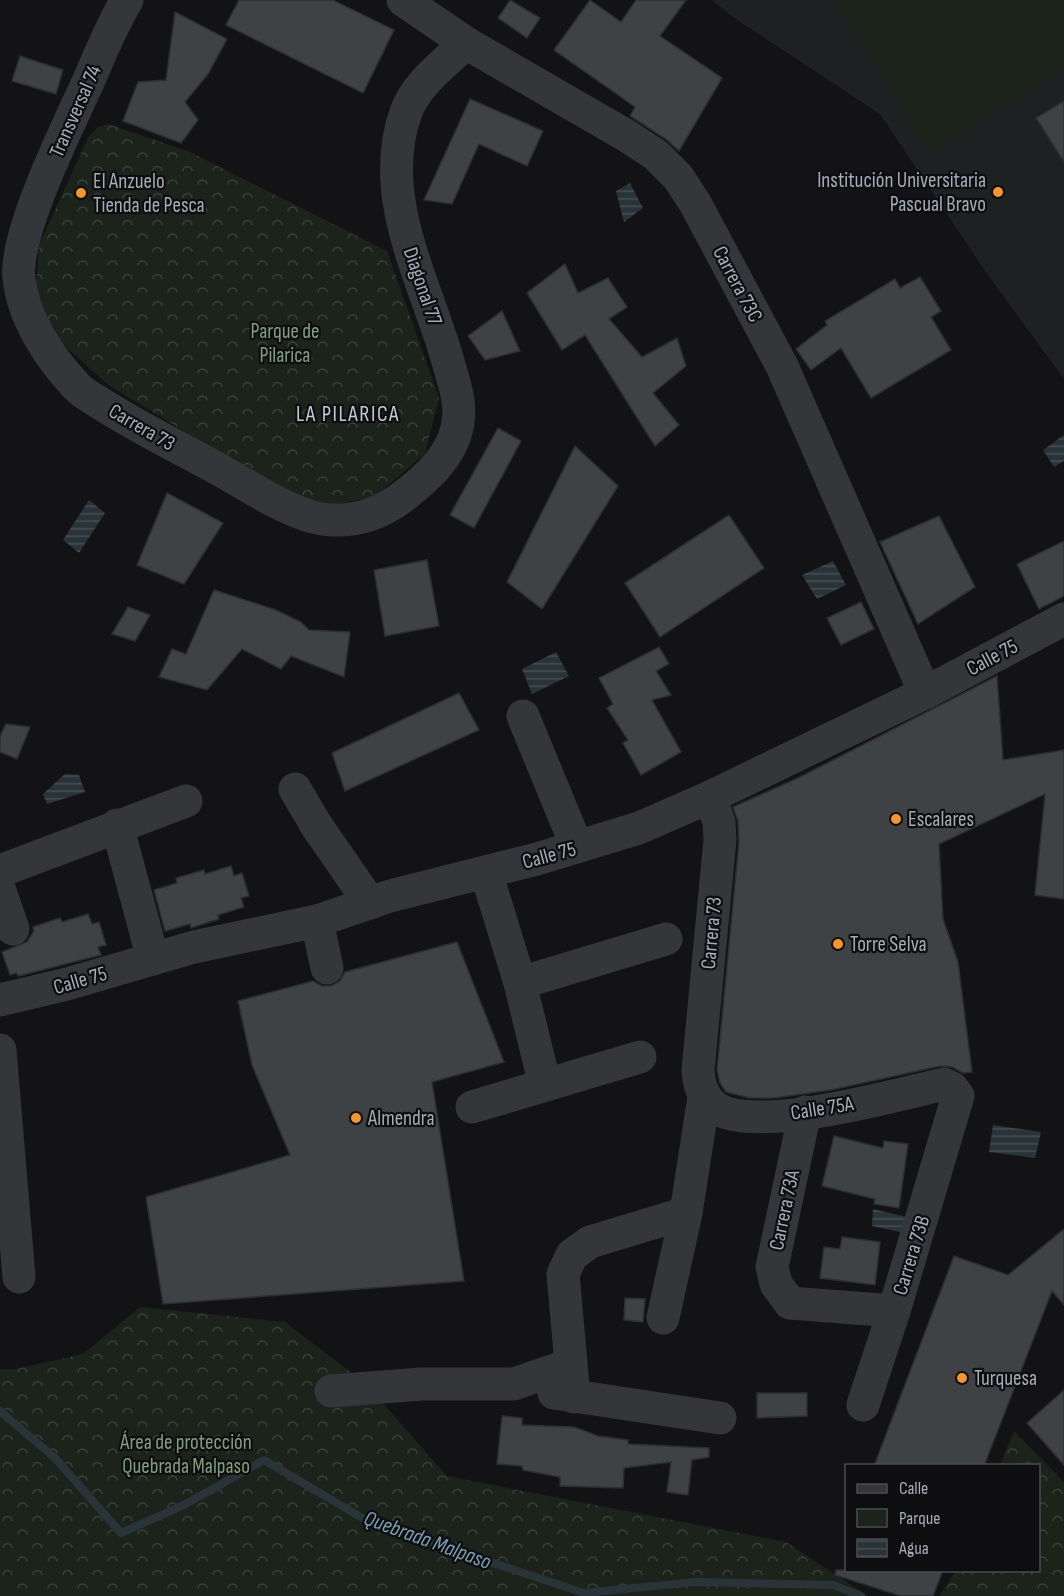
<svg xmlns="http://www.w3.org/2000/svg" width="1064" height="1596" font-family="'Sofia Sans Condensed',sans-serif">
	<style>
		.built { fill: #1f2022 }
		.green { fill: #1b231b }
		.forest { fill: url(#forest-crowns) }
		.water { fill: url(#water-rules) }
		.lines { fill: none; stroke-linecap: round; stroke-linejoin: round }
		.stream { stroke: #293439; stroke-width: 8 }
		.building { fill: #3f4245; stroke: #2d2e31; stroke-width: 1.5 }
		.minor { stroke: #34363a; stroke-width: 33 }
		.poi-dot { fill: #f4962c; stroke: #0e0e10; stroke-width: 2 }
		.labels { text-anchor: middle; stroke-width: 4.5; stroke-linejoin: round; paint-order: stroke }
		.street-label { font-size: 21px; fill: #a5acb6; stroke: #0e0e10 }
		.poi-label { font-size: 21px; fill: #a5acb6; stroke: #0e0e10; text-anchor: start }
		.park-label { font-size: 21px; fill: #7ea17b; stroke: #0e0e10 }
		.neighbourhood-label { font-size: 22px; letter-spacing: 1.5px; fill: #c6cad2; stroke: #0e0e10 }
		.water-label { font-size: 22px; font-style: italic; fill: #7b9fb2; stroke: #0e0e10 }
	</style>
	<defs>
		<pattern id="forest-crowns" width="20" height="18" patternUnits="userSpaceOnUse" patternTransform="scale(1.5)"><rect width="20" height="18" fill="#1b231b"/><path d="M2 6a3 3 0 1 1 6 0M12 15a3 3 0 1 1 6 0" fill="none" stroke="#39403a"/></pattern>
		<pattern id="water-rules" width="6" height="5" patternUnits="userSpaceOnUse" patternTransform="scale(1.5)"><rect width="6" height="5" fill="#293439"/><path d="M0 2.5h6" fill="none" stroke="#454f53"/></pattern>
	</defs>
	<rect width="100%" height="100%" fill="#131315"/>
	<polygon class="built" points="712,0 1064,0 1064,379 985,271 880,114 733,17"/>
	<polygon class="green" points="835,0 1064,0 1064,68 931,152"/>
	<g class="forest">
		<polygon points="108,124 190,152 387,251 439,398 425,454 374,497 332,505 293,498 107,384 54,336 36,288 39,245 88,138 98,127"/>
		<polygon points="140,1307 285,1322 365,1383 447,1476 786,1542 868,1596 0,1596 0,1369 16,1369 83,1354"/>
		<polygon points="1014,1431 1064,1482 1064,1596 939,1596 956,1571 1038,1570 1038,1466 1000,1465"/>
	</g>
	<g class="water">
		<polygon points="630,183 643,208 624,222 616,191"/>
		<polygon points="1064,435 1064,461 1054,467 1043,450"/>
		<polygon points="89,500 105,513 79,553 63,540"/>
		<polygon points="833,561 846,585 817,599 802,575"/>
		<polygon points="556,652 569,676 532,694 522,669"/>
		<polygon points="65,774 79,775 85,792 47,804 43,794"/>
		<polygon points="993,1125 1041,1132 1035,1158 989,1152"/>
		<polygon points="873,1209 907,1217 904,1233 872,1226"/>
	</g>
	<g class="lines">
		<polyline class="stream" points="0,1411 55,1458 121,1533 184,1505 264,1460 369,1522 584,1593 695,1582 833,1585 861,1596"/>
	</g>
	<g class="building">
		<polygon points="239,0 333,0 394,30 363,93 226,25"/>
		<polygon points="510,0 540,18 527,38 498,18"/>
		<polygon points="590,0 621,22 636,0 686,0 660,36 722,78 679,151 666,139 630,116 635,107 554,50"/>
		<polygon points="175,12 227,39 208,74 185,102 198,120 181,143 123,121 138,82 166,80"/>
		<polygon points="20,56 63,70 56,94 12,81"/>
		<polygon points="470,99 543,131 527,166 479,144 452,204 424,200"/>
		<polygon points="1064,101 1064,162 1036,118"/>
		<polygon points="565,264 578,293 608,278 627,307 609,319 642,357 677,338 686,366 653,393 679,425 655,446 585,335 562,350 527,293"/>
		<polygon points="920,277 941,311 931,317 951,350 871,398 841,348 811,370 796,349 827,325 825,321 895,279 900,288"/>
		<polygon points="502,311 520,351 485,360 468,336"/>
		<polygon points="498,428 521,441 474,528 450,515"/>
		<polygon points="575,446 618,486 542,609 507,582"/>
		<polygon points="167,493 223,523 184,584 137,565"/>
		<polygon points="729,515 764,568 660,637 625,583"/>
		<polygon points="939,516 975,587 918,624 880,542"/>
		<polygon points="1064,541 1064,596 1039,609 1017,564"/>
		<polygon points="427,560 439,626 385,636 374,570"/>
		<polygon points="214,590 276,610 301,622 309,630 350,632 344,677 291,656 281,669 242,649 207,690 159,677 172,649 186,654"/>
		<polygon points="861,602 874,629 841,645 827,618"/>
		<polygon points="128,607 150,615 135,641 112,634"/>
		<polygon points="659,647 669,664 656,671 671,695 652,700 681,752 641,775 623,743 628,740 607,708 613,704 599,678"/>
		<polygon points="997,676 1003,760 1064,750 1064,899 1035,895 1045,794 939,844 943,919 958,962 972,1072 963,1073 952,1067 940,1066 831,1090 774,1098 750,1098 726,1092 720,1083 717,1070 739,842 738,821 733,807 798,778"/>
		<polygon points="459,693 479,730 345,791 332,753"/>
		<polygon points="6,724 30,727 17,759 0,752 0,736"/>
		<polygon points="231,866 234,876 242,873 249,896 241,898 244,907 218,915 219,919 191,928 190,924 165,931 154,890 177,883 176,878 204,870 205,874"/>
		<polygon points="88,914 92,924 99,922 106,945 98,947 101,955 18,976 17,973 10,975 2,952 27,942 34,931 33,927 60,918 62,922"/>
		<polygon points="457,942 504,1062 432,1082 464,1281 163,1304 146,1197 290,1155 252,1065 238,1001 313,981 322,986 331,986 340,981 345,972"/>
		<polygon points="834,1136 883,1148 884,1141 908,1144 899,1208 874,1204 875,1199 822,1186"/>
		<polygon points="1064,1229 1064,1305 1052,1291 984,1466 874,1466 954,1256 1008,1275"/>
		<polygon points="842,1237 880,1242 875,1285 820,1278 824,1247 840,1249"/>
		<polygon points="625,1298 645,1299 643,1322 624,1320"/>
		<polygon points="1064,1390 1064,1465 1027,1423"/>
		<polygon points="757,1393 807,1393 807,1416 757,1418"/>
		<polygon points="502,1416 522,1418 522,1425 574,1427 598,1436 628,1440 628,1444 709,1448 709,1457 692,1460 688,1495 667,1492 671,1462 624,1468 623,1488 560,1486 560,1477 523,1470 522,1466 497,1464"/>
		<polygon points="836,1570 943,1570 933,1596 901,1596 835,1575"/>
	</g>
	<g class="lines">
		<g class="minor">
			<path d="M127,0C111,26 100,55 88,82C68,126 14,234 19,278C23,318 49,357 76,386C83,394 94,399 103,405C138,427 174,445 211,465C241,481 289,514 322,519C352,523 377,516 401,498C425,480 451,457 457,428C463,404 453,380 447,358C424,279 376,195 406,112C416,84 445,63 466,43"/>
			<polyline points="403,0 466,43 627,136 656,155 678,177 695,203 782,366 925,693"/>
			<polyline points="523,716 577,847"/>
			<polyline points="295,789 316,825 370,903"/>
			<path d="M710,797L719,822L720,840L698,1070C699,1090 707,1107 727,1113C777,1128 892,1096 944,1084L952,1088L958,1096L894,1311L863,1405"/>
			<polyline points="117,825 153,959"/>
			<polyline points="0,871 186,801"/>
			<polyline points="486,872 520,983 545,1085"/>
			<polyline points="0,891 13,929"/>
			<polyline points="317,921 327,968"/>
			<polyline points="520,983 666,939"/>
			<polyline points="0,1000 67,984 194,947 317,921 390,896 537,859 639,828 710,797 925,693 1064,619"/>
			<polyline points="0,1050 19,1277"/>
			<polyline points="472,1107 640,1057"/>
			<polyline points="805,1112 772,1267 776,1284 790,1303 894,1311"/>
			<polyline points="663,1318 686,1213 704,1097"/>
			<polyline points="331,1391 421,1384 514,1384 569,1365"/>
			<polyline points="554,1393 720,1418"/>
			<polyline points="574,1397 563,1274 572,1255 590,1242 686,1213"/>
		</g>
	</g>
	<g class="poi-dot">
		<circle cx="998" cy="192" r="6"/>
		<circle cx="81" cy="193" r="6"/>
		<circle cx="896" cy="819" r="6"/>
		<circle cx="838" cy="944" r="6"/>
		<circle cx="356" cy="1118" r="6"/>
		<circle cx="962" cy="1378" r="6"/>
	</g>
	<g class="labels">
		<g class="street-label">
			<text transform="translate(75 111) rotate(-66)" y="7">Transversal 74</text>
			<text transform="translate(738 284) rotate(62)" y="7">Carrera 73C</text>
			<text transform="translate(423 286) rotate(71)" y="7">Diagonal 77</text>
			<text transform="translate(142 427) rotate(30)" y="7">Carrera 73</text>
			<text transform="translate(992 657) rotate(-28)" y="7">Calle 75</text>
			<text transform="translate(549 855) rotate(-15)" y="7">Calle 75</text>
			<text transform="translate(711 933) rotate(-85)" y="7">Carrera 73</text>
			<text transform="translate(80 980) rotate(-16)" y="7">Calle 75</text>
			<text transform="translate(822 1108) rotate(-9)" y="7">Calle 75A</text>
			<text transform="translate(784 1210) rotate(-78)" y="7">Carrera 73A</text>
			<text transform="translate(911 1255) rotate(-73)" y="7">Carrera 73B</text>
		</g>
		<g class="poi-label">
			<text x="986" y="187" text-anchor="end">Institución Universitaria<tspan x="986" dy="24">Pascual Bravo</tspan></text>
			<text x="93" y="188">El Anzuelo<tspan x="93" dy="24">Tienda de Pesca</tspan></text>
			<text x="908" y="826">Escalares</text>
			<text x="850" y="951">Torre Selva</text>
			<text x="368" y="1125">Almendra</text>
			<text x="974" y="1385">Turquesa</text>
		</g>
		<g class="park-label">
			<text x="285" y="338">Parque de<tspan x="285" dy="24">Pilarica</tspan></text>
			<text x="186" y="1449">Área de protección<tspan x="186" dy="24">Quebrada Malpaso</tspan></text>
		</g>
		<g class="neighbourhood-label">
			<text x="348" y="421">LA PILARICA</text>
		</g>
		<g class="water-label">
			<text transform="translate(428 1539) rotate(20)" y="8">Quebrada Malpaso</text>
		</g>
	</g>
	<rect x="845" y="1464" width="195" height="108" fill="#0e0e10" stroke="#4a4d52" stroke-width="1.5"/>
	<rect x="857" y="1484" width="30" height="9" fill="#34363a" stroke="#4a4d52" stroke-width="1.5"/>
	<text x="899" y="1494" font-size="18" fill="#a5acb6">Calle</text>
	<rect x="857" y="1509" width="30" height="18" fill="#1b231b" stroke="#4a4d52" stroke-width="1.5"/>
	<text x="899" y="1524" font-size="18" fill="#a5acb6">Parque</text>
	<rect x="857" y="1539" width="30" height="18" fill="url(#water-rules)" stroke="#4a4d52" stroke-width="1.5"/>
	<text x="899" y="1554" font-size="18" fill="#a5acb6">Agua</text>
</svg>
